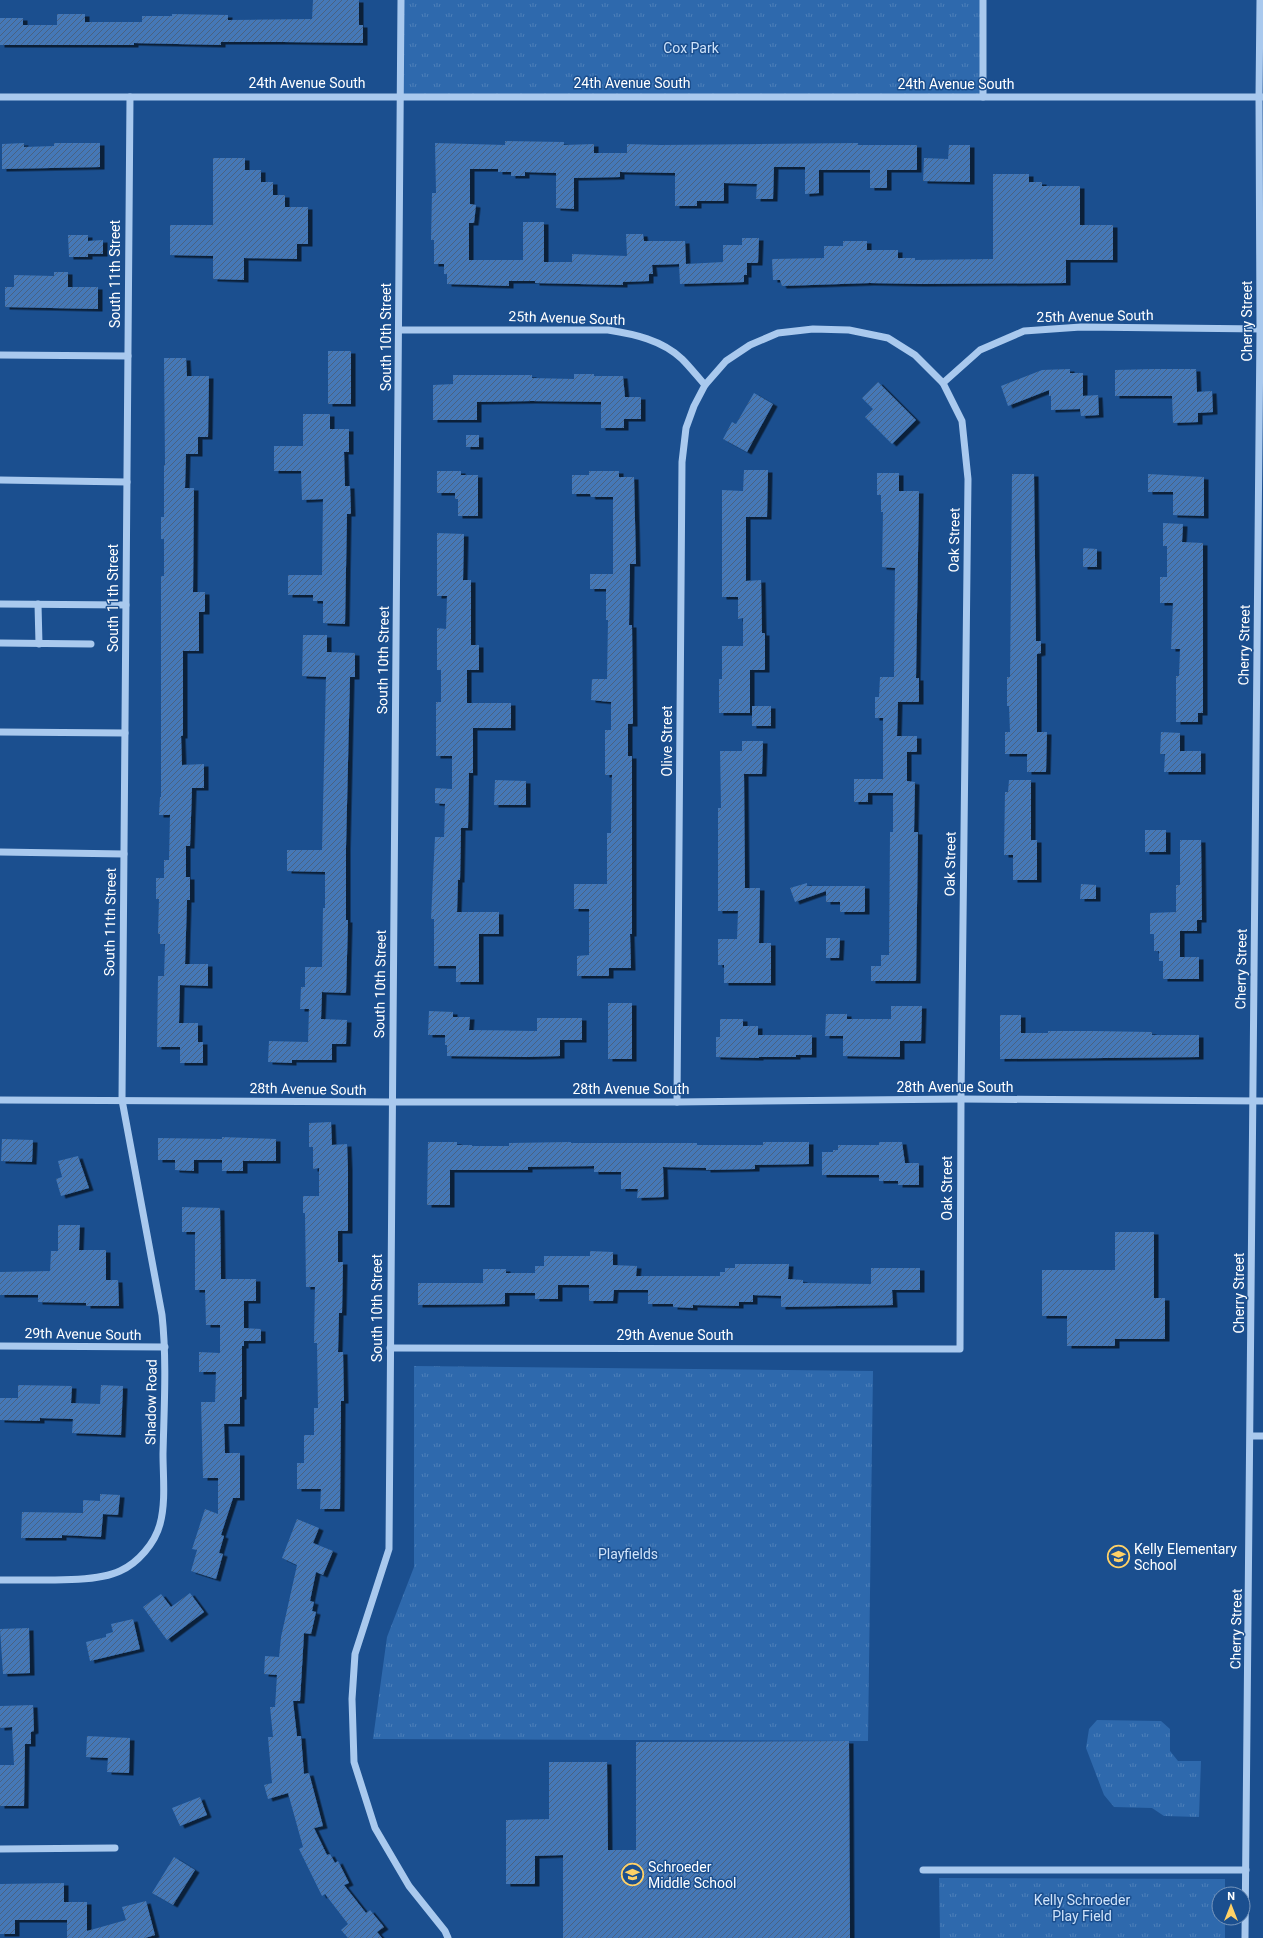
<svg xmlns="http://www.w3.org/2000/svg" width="1263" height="1938" font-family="Roboto,sans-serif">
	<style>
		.park { fill: url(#park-tufts) }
		.building { fill: url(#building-hatch); filter: url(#shadow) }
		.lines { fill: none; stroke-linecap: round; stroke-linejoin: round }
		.minor { stroke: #a9c9ee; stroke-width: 7 }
		.labels { text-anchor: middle; stroke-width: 3; stroke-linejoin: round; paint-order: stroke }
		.park-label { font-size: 14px; fill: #cfe3fa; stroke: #1b4f8f }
		.street-label { font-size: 14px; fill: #fff; stroke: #1b4f8f }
		.poi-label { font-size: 14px; fill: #fff; stroke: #1b4f8f; text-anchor: start }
	</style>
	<defs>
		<pattern id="park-tufts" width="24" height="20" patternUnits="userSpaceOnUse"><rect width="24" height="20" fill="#2e69ad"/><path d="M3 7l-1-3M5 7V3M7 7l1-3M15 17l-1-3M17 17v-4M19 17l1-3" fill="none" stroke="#4d80b9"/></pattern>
		<pattern id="building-hatch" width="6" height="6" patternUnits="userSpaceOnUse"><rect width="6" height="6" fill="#4478b7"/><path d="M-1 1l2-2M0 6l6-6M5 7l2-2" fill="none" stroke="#486282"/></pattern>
		<filter id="shadow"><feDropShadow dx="4.5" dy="2.5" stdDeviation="0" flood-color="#0009"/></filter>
	</defs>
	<rect width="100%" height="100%" fill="#1b4f8f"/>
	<g class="park">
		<polygon points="400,0 983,0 983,97 399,96"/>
		<polygon points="414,1366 873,1371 868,1741 373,1739 387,1637 414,1567"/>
		<polygon points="1097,1720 1161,1721 1170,1729 1170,1751 1178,1761 1201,1761 1199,1817 1164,1816 1152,1808 1114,1807 1104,1795 1086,1748 1089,1729"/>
		<polygon points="939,1878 1225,1879 1225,1894 1219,1894 1219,1918 1225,1918 1225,1938 940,1938"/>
	</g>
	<g class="building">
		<polygon points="313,0 359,0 359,25 363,25 363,43 284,42 221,42 221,45 134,43 134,45 0,45 0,18 23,18 23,25 57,25 57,14 85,14 85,22 142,22 142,16 172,16 172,14 228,15 228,20 312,19"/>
		<polygon points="505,141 564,142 564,145 594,144 594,153 627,153 627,144 660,145 858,143 858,145 917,145 917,170 887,170 887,188 870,188 870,170 819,170 819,193 805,194 805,167 774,167 773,199 756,199 757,184 724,183 724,201 697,201 697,206 675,206 675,173 620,172 620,177 574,178 574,209 556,208 556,173 525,172 525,176 511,176 511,172 498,172 498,169 470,169 470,204 476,205 474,223 469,223 469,260 523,260 523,222 544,222 544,262 572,262 572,254 627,256 626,234 643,234 644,241 685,241 686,264 723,262 723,245 742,245 742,238 759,238 758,263 747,263 747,275 744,275 744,282 680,284 679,264 652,265 653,274 649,274 649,281 623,282 623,285 535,283 535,281 509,281 509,286 447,284 447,274 444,274 444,264 434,264 434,240 431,240 432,193 436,193 435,143 505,145"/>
		<polygon points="24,143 24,147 54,146 54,143 100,143 100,167 2,169 2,144"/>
		<polygon points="949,145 970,145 970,182 923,181 924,158 948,159"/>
		<polygon points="213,158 245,158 245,170 261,170 261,182 273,182 273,195 285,195 285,207 308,207 308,244 297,244 297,259 244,258 244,280 213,279 213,256 170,255 170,225 213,225"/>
		<polygon points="993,174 1029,174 1029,182 1042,182 1042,186 1080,186 1080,225 1113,225 1113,260 1066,260 1066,283 920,284 870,283 782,286 780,280 773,280 772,259 824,258 824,246 843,246 843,241 867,241 867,250 898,250 898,258 915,258 915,260 993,259"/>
		<polygon points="68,235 88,235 88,241 103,240 103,254 88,254 88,257 69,257"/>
		<polygon points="54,272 68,272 68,287 98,287 98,309 5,307 5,287 14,287 14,275 54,276"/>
		<rect x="328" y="351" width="23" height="53"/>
		<polygon points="164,358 186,358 187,376 209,376 208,437 198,437 198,454 186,454 185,488 194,488 193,592 205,592 205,612 199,612 199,651 183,651 183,736 181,736 182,765 204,764 204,788 192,788 190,846 186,846 186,877 190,877 190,900 187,900 185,964 208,964 208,986 180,985 179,1023 198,1023 198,1042 203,1042 203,1063 180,1063 180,1047 157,1047 158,976 164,976 165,944 160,944 160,934 158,934 159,899 156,899 156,878 164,878 164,860 169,860 170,815 159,815 160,797 161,797 161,576 164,576 164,539 161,539 161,517 164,517 164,465 165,465"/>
		<polygon points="1070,369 1070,373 1083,373 1083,396 1098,395 1099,415 1081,416 1080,409 1051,410 1051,396 1049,396 1049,390 1008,406 1001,386 1042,370"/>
		<polygon points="1154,369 1196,369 1197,392 1212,391 1213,412 1198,413 1198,422 1173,423 1172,396 1115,396 1115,370"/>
		<polygon points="574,374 594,374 594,376 623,376 625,397 641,397 641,419 624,419 624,428 601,428 601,402 532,401 477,402 477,420 433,420 433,385 453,384 453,375 532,375 532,378 574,379"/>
		<polygon points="878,382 916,420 892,444 865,417 873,409 862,398"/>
		<polygon points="754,393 773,404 747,452 723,439 732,422 736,424"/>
		<polygon points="303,414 330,414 330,429 349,429 349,452 344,452 345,486 350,486 351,514 347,514 345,624 323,623 323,601 313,601 313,595 288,595 288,575 322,575 323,499 302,500 301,471 274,471 274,446 303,446"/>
		<rect x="466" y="435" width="13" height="12"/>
		<polygon points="744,470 768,470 767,517 746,517 746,581 761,580 762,633 765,633 765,670 750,670 750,713 719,713 719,679 722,679 722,646 743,646 743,618 738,619 738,597 722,597 722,490 743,491"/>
		<polygon points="437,471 461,471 461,475 478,475 478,516 458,516 458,499 455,499 455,493 437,493"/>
		<polygon points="589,471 619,471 619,477 634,477 636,564 630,564 629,625 632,625 633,724 628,724 628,756 632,756 632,934 630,934 631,968 609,968 609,976 577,976 577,956 589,955 589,909 574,909 574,884 607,884 607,833 611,833 612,775 605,775 605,730 611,730 611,702 591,700 592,679 607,679 608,620 606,620 606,589 590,589 590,574 613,574 613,497 591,497 590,494 572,494 572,475 589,475"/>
		<polygon points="877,473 899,473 899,491 919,491 916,678 919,678 919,702 898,702 897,736 917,736 917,752 907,752 907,781 915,782 914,832 918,832 916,981 871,981 871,966 881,966 881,955 889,955 890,832 893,832 893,793 868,793 868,802 854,802 854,779 883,779 883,718 875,718 875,697 879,697 880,677 894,677 895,568 882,567 883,512 881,512 881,495 877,495"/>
		<polygon points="1012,474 1034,474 1036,641 1041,641 1041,653 1037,654 1037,732 1047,732 1046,772 1027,772 1027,754 1005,754 1005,732 1010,732 1009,706 1007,706 1007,677 1010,677"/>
		<polygon points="1148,474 1204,477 1204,516 1173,515 1173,492 1148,492"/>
		<polygon points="1163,523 1183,524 1182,542 1203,543 1203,713 1198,713 1198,722 1176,722 1176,676 1179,676 1180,649 1171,649 1173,603 1160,603 1160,577 1167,577 1167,546 1163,546"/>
		<polygon points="437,533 464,534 463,580 471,580 471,645 479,645 479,670 467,670 467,703 511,703 511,728 473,728 473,773 469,773 468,828 461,828 460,880 458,880 457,912 499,912 499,934 479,934 479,982 456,982 456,966 434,966 434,919 431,919 435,837 444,837 445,804 435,803 435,788 452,789 452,756 436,756 436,702 441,702 441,670 437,670 437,628 446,629 447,596 437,596"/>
		<polygon points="1083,548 1097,549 1097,567 1083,567"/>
		<polygon points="303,635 327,635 327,652 355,653 355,677 350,677 346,847 346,920 348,920 346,993 322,992 321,1019 347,1020 346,1044 332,1044 332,1060 292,1060 292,1063 268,1062 269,1041 308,1042 309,1009 300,1009 301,987 305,987 305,967 322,967 323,908 325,908 325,872 287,871 287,850 322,850 326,677 302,676"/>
		<rect x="752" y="706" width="19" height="20"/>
		<polygon points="1161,732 1180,733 1180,751 1201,751 1201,772 1164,772 1165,754 1160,754"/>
		<polygon points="742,741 763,741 762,774 744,774 745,888 760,888 759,943 771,943 771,983 724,983 724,965 718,965 718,939 737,939 738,911 718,911 718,808 721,808 720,751 742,751"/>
		<polygon points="495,780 526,781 526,805 494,805"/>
		<polygon points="1009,780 1031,780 1031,840 1037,840 1037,880 1013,880 1013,855 1004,855 1005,792 1008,792"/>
		<rect x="1145" y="830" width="21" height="22"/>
		<polygon points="1180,840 1201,840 1202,920 1197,920 1197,931 1180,931 1180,957 1199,957 1199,979 1163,979 1163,961 1159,961 1159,951 1154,951 1154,934 1150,934 1150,913 1176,912 1176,885 1180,885"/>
		<polygon points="807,883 807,886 865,886 865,912 840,912 840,902 826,902 826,891 795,902 790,888"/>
		<polygon points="1081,884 1096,885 1096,899 1080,899"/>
		<polygon points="826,938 840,938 839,958 826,958"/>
		<rect x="608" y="1003" width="24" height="56"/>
		<polygon points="891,1006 922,1006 921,1041 900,1041 900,1057 843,1056 843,1036 825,1036 826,1014 847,1014 847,1019 891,1019"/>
		<polygon points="429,1011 453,1012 453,1017 470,1017 469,1030 537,1031 537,1018 582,1018 582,1040 560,1040 560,1056 526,1057 447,1056 447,1045 445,1045 445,1035 428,1035"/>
		<polygon points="1000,1015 1021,1015 1021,1033 1048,1033 1048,1031 1094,1031 1152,1032 1152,1035 1199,1035 1199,1057 1000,1059"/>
		<polygon points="720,1019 743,1019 743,1026 758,1026 758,1035 812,1035 812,1055 796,1055 796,1057 759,1057 759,1058 716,1057 716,1037 720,1037"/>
		<polygon points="331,1122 332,1145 347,1144 348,1168 348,1231 338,1231 338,1262 343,1262 342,1313 339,1313 338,1352 343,1352 344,1401 341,1401 340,1509 320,1509 321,1489 297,1489 297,1463 304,1463 304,1435 314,1435 314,1408 318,1408 317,1343 314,1343 315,1287 306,1287 305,1213 303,1213 303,1196 319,1196 319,1168 313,1169 313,1147 309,1147 309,1123"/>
		<polygon points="222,1137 276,1139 276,1161 243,1161 243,1171 222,1171 222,1160 194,1160 194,1171 175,1170 175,1160 158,1160 158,1138 222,1139"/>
		<polygon points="2,1139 33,1140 32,1162 1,1161"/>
		<polygon points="428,1142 457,1142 457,1145 472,1145 472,1146 509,1146 509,1143 571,1142 571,1143 697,1143 697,1145 763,1145 763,1142 809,1142 809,1164 755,1165 755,1169 706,1170 706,1168 663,1167 664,1197 637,1198 638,1189 621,1189 621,1172 594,1172 594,1166 528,1167 528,1170 450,1170 450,1205 427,1205"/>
		<polygon points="879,1142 902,1142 905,1163 919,1163 919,1185 898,1185 898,1181 879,1181 879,1175 822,1175 822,1152 833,1152 833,1150 838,1150 838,1145 879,1145"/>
		<polygon points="78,1156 89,1188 61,1196 56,1179 62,1177 58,1161"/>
		<polygon points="182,1207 220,1208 221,1279 256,1279 256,1301 244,1301 244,1328 261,1329 261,1341 244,1341 244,1346 242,1346 242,1397 240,1397 240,1424 224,1424 225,1453 240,1453 240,1498 233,1498 221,1535 224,1536 219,1553 223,1554 216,1579 191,1571 197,1550 192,1549 205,1509 218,1514 218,1478 203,1478 201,1402 215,1402 216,1372 199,1372 199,1352 220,1353 220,1325 206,1325 205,1290 195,1290 195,1232 182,1232"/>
		<polygon points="58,1225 80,1225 79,1250 106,1250 106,1280 118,1280 119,1306 86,1306 86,1303 38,1302 38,1295 0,1295 0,1272 50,1271 51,1251 58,1251"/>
		<polygon points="1115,1232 1154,1232 1154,1298 1165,1298 1165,1339 1115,1339 1115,1346 1067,1346 1067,1316 1042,1316 1042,1270 1115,1270"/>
		<polygon points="590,1251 613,1252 613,1265 637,1266 636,1276 720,1276 720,1272 725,1272 725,1268 735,1268 735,1264 789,1264 788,1279 803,1280 803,1283 871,1284 871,1268 920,1268 920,1290 892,1290 893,1305 781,1307 781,1296 753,1295 753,1302 739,1302 739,1306 693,1305 693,1308 673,1307 673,1304 648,1304 648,1290 614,1290 613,1301 589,1301 589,1285 558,1285 558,1299 535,1299 535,1293 505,1293 505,1304 418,1305 418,1283 483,1283 483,1269 506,1269 506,1273 535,1273 535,1266 544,1266 544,1256 590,1256"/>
		<polygon points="18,1385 72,1386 71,1403 100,1404 101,1385 123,1386 121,1435 72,1433 73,1419 40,1418 40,1421 0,1420 0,1398 18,1398"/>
		<polygon points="100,1494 120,1495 118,1515 103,1514 101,1537 62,1535 62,1538 21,1538 22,1512 83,1513 83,1500 100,1501"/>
		<polygon points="297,1519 319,1528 313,1543 333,1551 323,1575 316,1572 310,1601 314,1602 312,1611 316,1612 311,1634 304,1633 300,1701 293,1701 297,1736 301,1736 304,1774 309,1773 323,1826 314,1828 327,1855 330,1854 335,1863 338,1861 349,1883 344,1885 366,1913 370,1910 384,1927 377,1932 382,1938 348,1938 341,1930 348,1924 325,1894 322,1896 299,1849 303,1847 288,1793 268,1799 264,1785 272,1783 268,1737 273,1737 270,1707 275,1707 277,1675 264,1674 265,1656 279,1657 281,1637 297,1565 282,1558"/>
		<polygon points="190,1593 204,1612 167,1640 143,1607 161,1594 171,1607"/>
		<polygon points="133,1619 140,1649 90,1661 86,1642 106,1637 106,1634 113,1632 111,1624"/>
		<polygon points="29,1628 30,1673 3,1674 0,1629"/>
		<polygon points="33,1705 34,1731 31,1732 31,1744 25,1744 24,1806 0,1806 0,1765 14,1765 12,1727 0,1728 0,1706"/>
		<polygon points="87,1736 130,1738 129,1773 107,1772 108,1758 86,1757"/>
		<polygon points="849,1741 850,1938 563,1938 563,1855 535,1856 535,1884 506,1884 506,1820 549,1819 549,1762 607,1762 608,1850 636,1850 636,1742"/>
		<polygon points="200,1797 207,1815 180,1826 172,1808"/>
		<polygon points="174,1857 195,1870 173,1905 152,1893"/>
		<polygon points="64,1883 64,1902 87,1902 87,1931 126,1920 122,1907 146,1901 155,1935 145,1938 67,1938 67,1920 15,1920 15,1934 0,1934 0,1884"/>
	</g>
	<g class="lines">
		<g class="minor">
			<polyline points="401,0 389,1549 355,1654 352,1699 354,1762 375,1828 409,1886 445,1931 448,1938"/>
			<polyline points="0,97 1263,97"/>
			<polyline points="983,97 983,0"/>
			<path d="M399,330H608C634,334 662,340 682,359C690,367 697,376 705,385"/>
			<polyline points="0,355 128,356"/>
			<polyline points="943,383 980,350 1024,331 1081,327 1263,329"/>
			<polyline points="0,480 127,482"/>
			<polyline points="0,604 126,605"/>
			<polyline points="38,604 39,644"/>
			<polyline points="0,643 91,644"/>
			<polyline points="0,732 125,733"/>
			<polyline points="0,852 124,854"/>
			<polyline points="0,1100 392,1102 677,1102 961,1099 1263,1101"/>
			<polyline points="0,1346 165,1347"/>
			<polyline points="390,1348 960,1349 961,1099 968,479 962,421 943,383 915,355 888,338 849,330 813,329 778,333 750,345 726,361 705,385 694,406 686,428 682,462 677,1102"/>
			<polyline points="1251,1436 1263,1436"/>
			<path d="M0,1580C32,1579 93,1584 120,1571C138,1563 155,1543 160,1524C166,1502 163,1476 163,1454C164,1408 167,1361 162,1315L122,1100L130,97"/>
			<polyline points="0,1849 115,1848"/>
			<polyline points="923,1870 1246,1870"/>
			<polyline points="1245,1938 1260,329 1259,97 1260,0"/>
		</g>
	</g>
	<defs>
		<symbol id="school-ring" viewBox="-11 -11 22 22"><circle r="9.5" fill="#1b4f8f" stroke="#ffd166" stroke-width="1.5"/><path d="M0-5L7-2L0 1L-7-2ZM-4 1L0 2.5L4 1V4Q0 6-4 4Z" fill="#ffd166"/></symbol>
	</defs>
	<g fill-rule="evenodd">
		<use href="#school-ring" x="1106" y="1544" width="25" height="25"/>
		<use href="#school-ring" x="620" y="1862" width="25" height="25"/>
	</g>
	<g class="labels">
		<g class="park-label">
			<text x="691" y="53">Cox Park</text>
			<text x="628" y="1559">Playfields</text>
			<text x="1082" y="1905">Kelly Schroeder<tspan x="1082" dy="16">Play Field</tspan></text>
		</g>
		<g class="street-label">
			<text x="307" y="88">24th Avenue South</text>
			<text x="632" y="88">24th Avenue South</text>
			<text x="956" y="89">24th Avenue South</text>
			<text transform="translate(115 274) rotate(-90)" y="5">South 11th Street</text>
			<text transform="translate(1095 316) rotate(-1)" y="5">25th Avenue South</text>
			<text transform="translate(567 318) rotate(2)" y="5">25th Avenue South</text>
			<text transform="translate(1247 321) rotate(-90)" y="5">Cherry Street</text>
			<text transform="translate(386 337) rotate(-90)" y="5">South 10th Street</text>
			<text transform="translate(954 540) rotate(-89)" y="5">Oak Street</text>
			<text transform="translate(113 598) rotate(-90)" y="5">South 11th Street</text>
			<text transform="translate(1244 645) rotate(-89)" y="5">Cherry Street</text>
			<text transform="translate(383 660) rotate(-89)" y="5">South 10th Street</text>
			<text transform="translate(667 741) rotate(-90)" y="5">Olive Street</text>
			<text transform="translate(950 864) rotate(-89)" y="5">Oak Street</text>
			<text transform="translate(110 922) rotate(-89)" y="5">South 11th Street</text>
			<text transform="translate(1241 969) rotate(-89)" y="5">Cherry Street</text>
			<text transform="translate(380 984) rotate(-89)" y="5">South 10th Street</text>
			<text x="955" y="1092">28th Avenue South</text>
			<text transform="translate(308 1089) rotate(1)" y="5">28th Avenue South</text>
			<text x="631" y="1094">28th Avenue South</text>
			<text transform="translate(947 1188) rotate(-90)" y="5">Oak Street</text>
			<text transform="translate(1239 1293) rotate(-90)" y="5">Cherry Street</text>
			<text transform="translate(377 1308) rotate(-90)" y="5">South 10th Street</text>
			<text transform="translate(83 1334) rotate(1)" y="5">29th Avenue South</text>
			<text x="675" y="1340">29th Avenue South</text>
			<text transform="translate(151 1402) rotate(-89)" y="5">Shadow Road</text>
			<text transform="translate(1236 1629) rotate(-89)" y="5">Cherry Street</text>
		</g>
		<g class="poi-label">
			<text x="1134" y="1554">Kelly Elementary<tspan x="1134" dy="16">School</tspan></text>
			<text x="648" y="1872">Schroeder<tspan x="648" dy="16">Middle School</tspan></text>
		</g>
	</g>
	<g transform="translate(1231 1906)"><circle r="19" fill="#1b4f8f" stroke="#7695bc"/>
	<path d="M0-3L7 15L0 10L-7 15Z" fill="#ffd166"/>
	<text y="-6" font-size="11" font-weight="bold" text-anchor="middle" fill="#ffffff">N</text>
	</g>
</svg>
